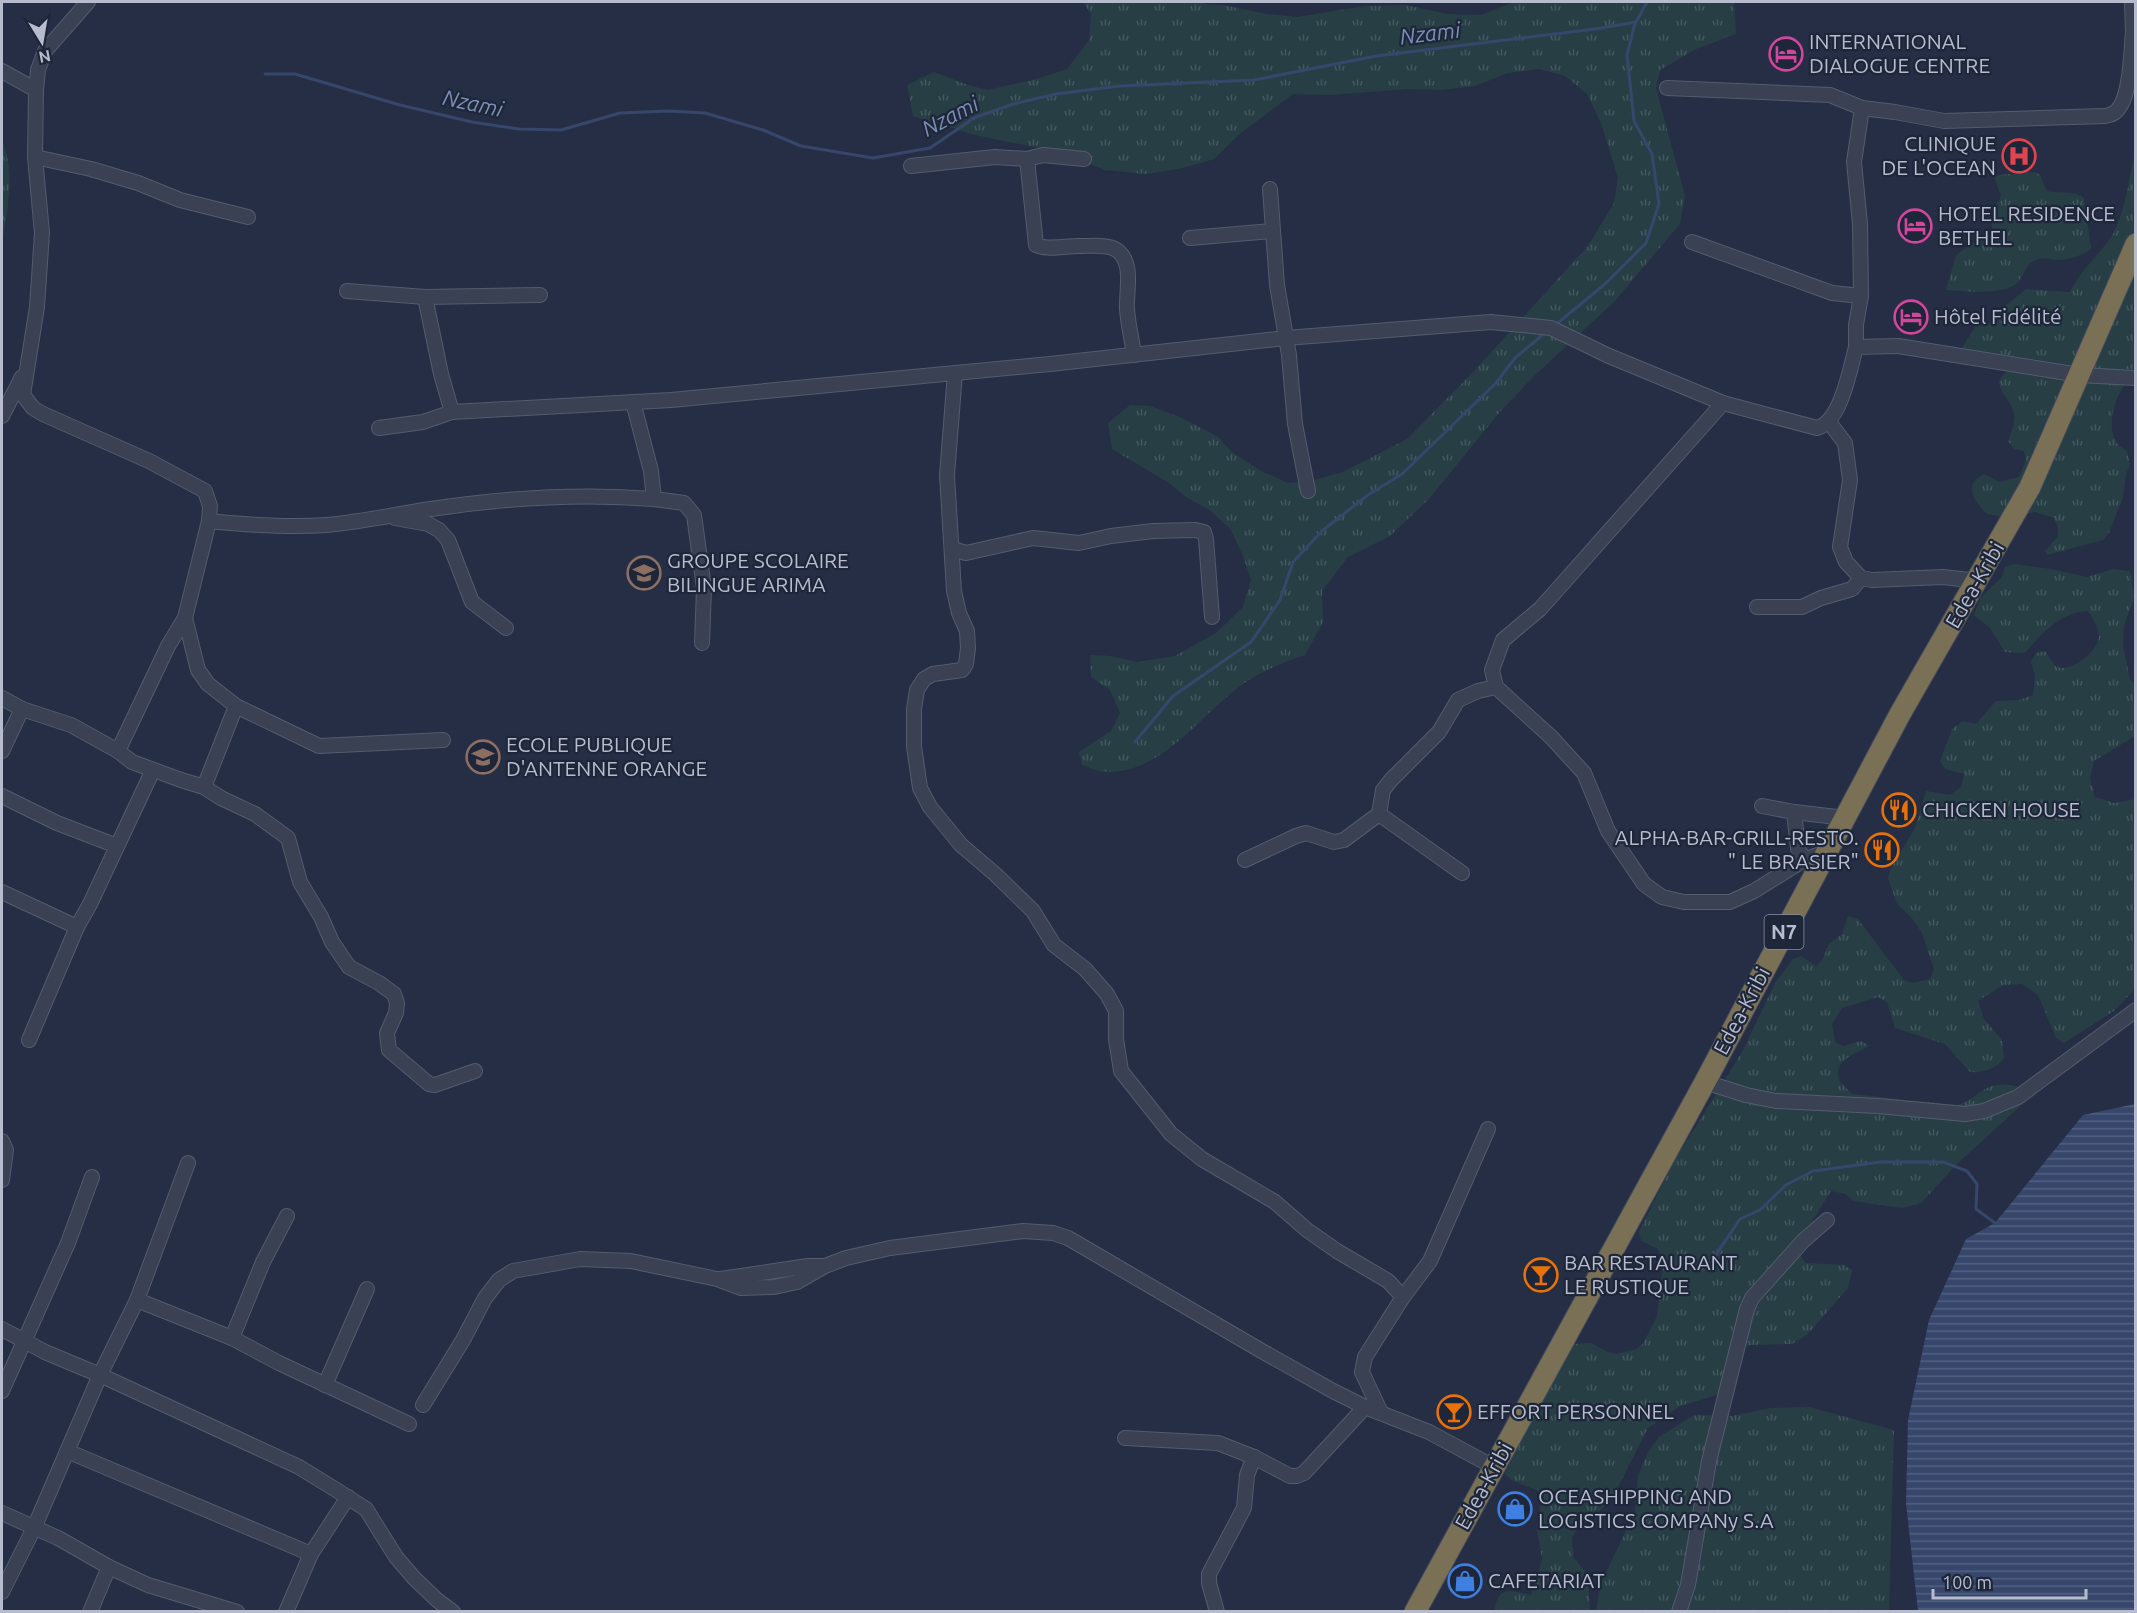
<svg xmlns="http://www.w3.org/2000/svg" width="2137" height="1613" font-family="Ubuntu,sans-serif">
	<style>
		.grass { fill: url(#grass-tufts) }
		.water { fill: url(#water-rules) }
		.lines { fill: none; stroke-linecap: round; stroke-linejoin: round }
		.stream { stroke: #37476c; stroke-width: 3 }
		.minor-casing { stroke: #545c6e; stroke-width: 16 }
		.highway-casing { stroke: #41495b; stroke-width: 23 }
		.minor { stroke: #394153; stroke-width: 14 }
		.highway { stroke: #7a7056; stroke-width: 21 }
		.labels { text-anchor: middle; stroke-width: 4.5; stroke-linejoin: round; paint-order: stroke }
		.shield { fill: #1e2639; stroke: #888fa1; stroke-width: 1.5 }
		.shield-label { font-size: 20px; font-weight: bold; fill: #b6bccd }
		.poi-label { font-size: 21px; fill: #b6bccd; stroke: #1e2639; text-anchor: start }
		.street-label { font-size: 21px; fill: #b6bccd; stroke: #1e2639 }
		.water-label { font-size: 22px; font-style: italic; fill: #7c8eb6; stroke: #1e2639 }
	</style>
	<defs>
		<pattern id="grass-tufts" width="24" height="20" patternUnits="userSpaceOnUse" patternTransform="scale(1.5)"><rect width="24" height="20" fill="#273e45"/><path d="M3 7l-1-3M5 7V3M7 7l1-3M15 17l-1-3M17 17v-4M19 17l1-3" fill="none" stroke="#44585f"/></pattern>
		<pattern id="water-rules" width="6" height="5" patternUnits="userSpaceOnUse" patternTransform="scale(1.5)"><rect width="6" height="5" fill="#37476c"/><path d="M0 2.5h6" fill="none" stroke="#526080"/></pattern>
	</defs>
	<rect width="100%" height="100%" fill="#252e44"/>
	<g class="grass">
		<path d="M1083,2H1201L1206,4L1223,5L1267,14L1297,17L1366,6L1406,5L1448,14L1481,15L1514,2H1734L1736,34L1696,49L1660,70L1656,88L1685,196L1680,224L1614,302L1533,377L1498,414L1429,499L1390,536L1348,557L1322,591L1323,622L1305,655C1279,664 1257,673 1235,690C1196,721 1155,779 1100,771C1094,770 1088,767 1082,765L1079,752L1111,731L1120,713L1110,690L1091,677L1090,655L1110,656L1137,662L1175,656L1216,633L1243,607L1251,580L1243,556L1231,530L1211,511L1186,497L1169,483L1112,449L1108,423L1130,405L1150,406L1182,418L1218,437L1233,453L1263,472L1288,483L1311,481L1343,472L1407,439L1475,370L1588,246L1614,203L1618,178L1601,123L1587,94L1565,76L1539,69L1508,73L1475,86L1441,90L1407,89L1330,95L1293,94L1242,132L1214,159L1183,168L1146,174L1106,170L1049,150L975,135L913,116L907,85L934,72L968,85L987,90L1033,80L1067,69L1089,40L1091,14Z"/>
		<path d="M2,141C16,172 7,212 2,244Z"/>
		<path d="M2135,152V369H2096L1962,348L1976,325L1997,323L2003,308L2026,289L2070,292C2080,271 2098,256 2111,237C2124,218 2130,175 2135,152Z"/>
		<path d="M2035,172L2040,175L2047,191C2059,194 2076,190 2084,198L2091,249C2081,256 2070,260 2057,260C2050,259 2045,257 2039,259C2025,262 2026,273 2018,282C2005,296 1964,291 1946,290L1956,255L1992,230V210L2000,199L2001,195L1994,177L1998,175Z"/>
		<path d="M2015,368L2126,383C2115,397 2106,425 2116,442C2118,445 2124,449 2127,451L2130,465L2126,474L2123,497L2109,533L2103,540L2047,555L2045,551L2058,536V527L2054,518L2035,512L2006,517L1987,514C1974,501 1962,485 1984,474L2000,482L2019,477L2026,460L2024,451L2014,449L2008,441C2011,432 2016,423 2014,413C2009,394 1983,381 2015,368Z"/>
		<path d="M2014,564L2051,569L2087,577L2113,569L2130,571L2134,597L2124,626L2123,645L2130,680L2135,684V736L2094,761L2090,779L2095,797L2114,803L2135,799V989L2114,1011L2064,1043L2056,1038L2038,995L2022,984L2003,985L1978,1001L1984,1019L2002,1040L2004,1058C1996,1069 1984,1073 1970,1072L1945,1044L1895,1028L1887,1002L1878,997L1842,1008L1832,1024L1835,1042L1843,1046L1861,1041L1869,1046C1857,1053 1833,1060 1839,1079C1841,1084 1848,1089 1852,1094L1956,1105C1968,1103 1975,1095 1985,1089C1998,1081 2014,1085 2027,1089L2029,1098L1958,1163L1921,1203L1902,1208L1853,1201L1846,1194L1831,1191L1811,1223L1797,1237L1800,1255L1806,1263L1844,1265L1852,1270L1848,1288L1808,1334L1792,1344L1751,1345L1731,1351L1726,1360L1723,1388L1717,1395L1680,1406L1648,1428L1613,1497L1599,1512L1581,1520L1572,1538L1573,1557L1585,1571L1588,1580L1590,1611L1497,1612L1495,1610C1497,1585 1513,1591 1531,1595L1542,1559L1537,1530L1542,1492L1513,1481L1505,1474L1514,1454L1573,1344L1591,1343L1608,1352L1616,1354L1636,1349L1643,1344L1657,1316L1663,1266L1658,1249L1641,1241L1639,1232L1673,1163L1742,1052L1775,983L1793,959L1801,956L1816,966L1823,959L1828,945L1842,934L1848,916L1858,919L1904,980L1913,983L1930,979L1934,969L1922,933L1911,917L1897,904L1888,878L1890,870L1915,828L1926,791L1950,795L1961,787L1964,774L1945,769L1940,761L1952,729L1963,721L1976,724L1996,701L2019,700L2033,695L2035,676L2031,661L2036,653L2045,651C2048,655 2052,663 2056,666C2069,675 2099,650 2099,637C2099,628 2093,618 2088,611C2062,611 2041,634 2025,653L2005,652L1990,628L1974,615L1981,597L2002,577L2005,567Z"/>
		<polygon points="1809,1407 1894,1430 1889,1611 1596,1612 1600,1585 1635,1512 1638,1476 1648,1452 1659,1437 1694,1415 1732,1416 1770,1408"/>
	</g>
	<polygon class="water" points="2135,1104 2135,1611 1918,1611 1906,1503 1908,1420 1929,1320 1966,1239 1995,1223 2083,1115"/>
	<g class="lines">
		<g class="stream">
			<polyline points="265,74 295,74 400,105 472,122 519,129 561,130 620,113 668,111 705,113 763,130 801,146 873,158 930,148 974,118 1013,104 1056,94 1119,86 1254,80 1376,56 1595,29 1636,22 1647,2"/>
			<polyline points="1554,326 1605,284 1646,243 1659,204 1652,154 1634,121 1627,55 1635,23"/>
			<polyline points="1135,742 1173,696 1251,642 1280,600 1293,562 1322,531 1368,495 1402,474 1496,383 1515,358 1546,332"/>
			<polyline points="1709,1265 1740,1219 1760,1210 1786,1185 1813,1171 1880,1162 1943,1162 1967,1171 1977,1184 1976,1209 1995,1223"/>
		</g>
		<defs>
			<g id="minor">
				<polyline points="88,2 45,51 38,70 36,90 35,157 42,233 37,307 23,395 33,408 43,414 149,461 205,491 210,506 209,521 185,618 168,646 118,751 132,762 181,780 204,787 221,798 255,814 288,838 300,882 321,917 332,942 349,967 379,983 394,994 397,1003 396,1013 387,1033 389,1050 429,1084 435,1085 475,1071"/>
				<polyline points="2132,2 2133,32"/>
				<polyline points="2,71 36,90"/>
				<polyline points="1667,88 1830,95 1862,108"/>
				<polyline points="35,157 91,169 138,183 180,200 248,217"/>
				<path d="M1027,159L1036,245C1049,251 1068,245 1082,246C1093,246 1110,244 1118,251C1134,264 1126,291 1127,309C1128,324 1132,340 1134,355"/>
				<polyline points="911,166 995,157 1027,159 1043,155 1084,159"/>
				<polyline points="1270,189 1277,285 1289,355 1295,424 1308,491"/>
				<polyline points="1190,238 1272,231"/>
				<polyline points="1692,242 1832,293 1861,296"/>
				<polyline points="347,291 425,297"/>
				<path d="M1856,347V325L1861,296L1860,224L1854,162L1862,108L1895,112L1944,121L2105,116C2108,115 2111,115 2114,113C2131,102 2131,51 2133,32H2136"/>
				<polyline points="955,373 947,475 954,591 959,613 967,631 968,648 966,664 962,670 933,674 924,679 917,690 914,709 914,746 920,788 930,807 961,845 995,874 1033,911 1054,945 1085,969 1107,994 1116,1011 1116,1039 1121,1071 1171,1134 1202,1159 1275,1202 1307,1230 1337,1251 1388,1281 1403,1297 1365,1357 1362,1372 1381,1413"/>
				<polyline points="452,412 441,374 425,297 540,295"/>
				<polyline points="2,416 22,377"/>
				<polyline points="1829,422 1845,443 1850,480 1840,547 1846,562 1861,578 1872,580 1943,577 1978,581"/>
				<path d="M379,428L423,422L452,412L671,400L1050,364L1286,338L1491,322L1551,328L1609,356L1723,403L1817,428C1841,422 1850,369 1856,347L1898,346L2080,375L2136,378"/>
				<polyline points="654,499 684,503 694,515 704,588 702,643"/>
				<polyline points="395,518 428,524 439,530 448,540 472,602 506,628"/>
				<path d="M209,521C248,525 287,528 327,525C362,522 397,514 431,509C504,498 581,493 654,499L651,471L633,402"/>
				<polyline points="953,549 966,553 1033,538 1079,543 1111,536 1153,531 1195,530 1204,532 1206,539 1212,617"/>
				<polyline points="1757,607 1802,607 1821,598 1852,589 1861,578"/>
				<polyline points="185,618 198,670 208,684 236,706 204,787"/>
				<polyline points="1496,687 1492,670 1503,640 1540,609 1723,403"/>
				<polyline points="2,698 22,709 71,725 118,751"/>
				<polyline points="236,706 319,746 443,740"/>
				<polyline points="2,751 22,709"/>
				<polyline points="2,796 57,823 117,846"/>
				<polyline points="1762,806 1794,812 1798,848 1804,860"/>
				<polyline points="1794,812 1845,818"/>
				<polyline points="1379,814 1462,873"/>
				<polyline points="1245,860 1296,836 1306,833 1334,842 1344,840 1379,814 1383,790 1391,780 1439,732 1458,700 1478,691 1496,687 1551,737 1584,773 1608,831 1644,884 1662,897 1684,902 1730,902 1754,891 1804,860 1828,851"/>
				<polyline points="2,892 77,927"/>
				<polyline points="29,1040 77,927 90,904 153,770"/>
				<polyline points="1705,1082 1746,1095 1776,1101 1878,1106 1965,1114 1984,1111 2018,1097 2136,1010"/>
				<polyline points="2,1141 6,1150 2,1180"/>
				<polyline points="721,1279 808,1266 823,1266"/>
				<polyline points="1403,1297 1430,1261 1488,1129"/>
				<polyline points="137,1300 232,1338 279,1363 409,1424"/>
				<polyline points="2,1329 45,1352 100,1375 299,1467 333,1488 366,1509 396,1557 414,1578 437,1600 453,1612"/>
				<polyline points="232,1338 263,1262 287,1216"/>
				<polyline points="325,1385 367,1289"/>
				<polyline points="2,1391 68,1243 92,1177"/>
				<polyline points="423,1405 463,1340 485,1298 499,1280 513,1271 580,1259 631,1261 717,1279 741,1288 774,1287 797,1282 825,1266 846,1258 890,1248 1023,1231 1053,1233 1068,1238 1260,1350 1333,1391 1365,1407 1429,1432 1494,1467"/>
				<polyline points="1125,1438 1218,1443 1254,1457 1290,1476 1297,1476 1304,1473 1365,1407"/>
				<polyline points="67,1451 311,1554"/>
				<polyline points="2,1513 58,1538 109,1567 148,1585 237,1612"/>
				<polyline points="2,1592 34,1528 100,1375 137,1300 188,1163"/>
				<polyline points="90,1612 109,1567"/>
				<polyline points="286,1612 311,1554 348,1497"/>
				<polyline points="1217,1612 1209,1583 1209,1574 1244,1508 1247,1475 1254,1457"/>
				<polyline points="1679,1612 1688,1585 1709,1461 1747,1309 1752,1298 1803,1241 1827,1220"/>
			</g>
			<polyline id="highway" points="1415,1612 1705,1082 1900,714 2030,487 2136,244"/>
		</defs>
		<use href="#minor" class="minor-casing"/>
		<use href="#highway" class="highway-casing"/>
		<use href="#minor" class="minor"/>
		<use href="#highway" class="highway"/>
	</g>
	<defs>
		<symbol id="hotel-ring" viewBox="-11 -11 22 22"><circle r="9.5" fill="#1e2639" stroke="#d1479c" stroke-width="1.5"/><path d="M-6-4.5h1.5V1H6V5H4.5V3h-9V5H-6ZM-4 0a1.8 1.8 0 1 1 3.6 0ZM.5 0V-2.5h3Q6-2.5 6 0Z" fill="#d1479c"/></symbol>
		<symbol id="hospital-ring" viewBox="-11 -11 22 22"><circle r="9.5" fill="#1e2639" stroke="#e0444e" stroke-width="1.5"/><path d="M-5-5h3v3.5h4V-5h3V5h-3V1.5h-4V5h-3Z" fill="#e0444e"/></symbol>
		<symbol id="school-ring" viewBox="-11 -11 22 22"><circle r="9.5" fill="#1e2639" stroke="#8d6e63" stroke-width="1.5"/><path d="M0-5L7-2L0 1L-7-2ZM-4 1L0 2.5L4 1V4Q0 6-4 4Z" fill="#8d6e63"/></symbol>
		<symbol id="restaurant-ring" viewBox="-11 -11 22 22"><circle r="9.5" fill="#1e2639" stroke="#e8710a" stroke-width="1.5"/><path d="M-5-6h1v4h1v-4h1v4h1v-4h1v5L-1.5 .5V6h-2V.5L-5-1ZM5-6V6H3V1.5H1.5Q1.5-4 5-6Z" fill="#e8710a"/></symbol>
		<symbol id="bar-ring" viewBox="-11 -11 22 22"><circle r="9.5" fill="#1e2639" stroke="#e8710a" stroke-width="1.5"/><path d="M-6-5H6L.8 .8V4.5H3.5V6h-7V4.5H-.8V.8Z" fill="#e8710a"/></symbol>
		<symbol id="shop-ring" viewBox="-11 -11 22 22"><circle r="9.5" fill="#1e2639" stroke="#3f7fe0" stroke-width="1.5"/><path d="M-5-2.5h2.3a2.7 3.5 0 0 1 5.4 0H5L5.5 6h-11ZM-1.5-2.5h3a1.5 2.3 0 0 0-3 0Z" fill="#3f7fe0"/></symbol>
	</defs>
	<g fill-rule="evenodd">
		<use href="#hotel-ring" x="1767" y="35" width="38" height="38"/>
		<use href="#hospital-ring" x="2000" y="137" width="38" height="38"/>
		<use href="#hotel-ring" x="1896" y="207" width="38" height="38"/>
		<use href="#hotel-ring" x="1892" y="298" width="38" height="38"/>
		<use href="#school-ring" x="625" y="554" width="38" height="38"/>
		<use href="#school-ring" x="464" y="738" width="38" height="38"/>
		<use href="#restaurant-ring" x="1880" y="791" width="38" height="38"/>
		<use href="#restaurant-ring" x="1863" y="831" width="38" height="38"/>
		<use href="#bar-ring" x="1522" y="1256" width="38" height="38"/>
		<use href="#bar-ring" x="1435" y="1393" width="38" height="38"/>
		<use href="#shop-ring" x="1496" y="1490" width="38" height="38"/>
		<use href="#shop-ring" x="1446" y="1562" width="38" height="38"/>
	</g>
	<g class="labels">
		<rect class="shield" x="1764.5" y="915" width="39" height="34" rx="4.5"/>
		<g class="shield-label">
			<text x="1784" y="939">N7</text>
		</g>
		<g class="poi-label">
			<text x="1809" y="49">INTERNATIONAL<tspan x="1809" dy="24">DIALOGUE CENTRE</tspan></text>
			<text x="1996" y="151" text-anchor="end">CLINIQUE<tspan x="1996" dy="24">DE L'OCEAN</tspan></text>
			<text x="1938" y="221">HOTEL RESIDENCE<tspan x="1938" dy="24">BETHEL</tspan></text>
			<text x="1934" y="324">Hôtel Fidélité</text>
			<text x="667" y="568">GROUPE SCOLAIRE<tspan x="667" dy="24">BILINGUE ARIMA</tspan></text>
			<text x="506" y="752">ECOLE PUBLIQUE<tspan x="506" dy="24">D'ANTENNE ORANGE</tspan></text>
			<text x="1922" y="817">CHICKEN HOUSE</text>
			<text x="1859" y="845" text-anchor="end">ALPHA-BAR-GRILL-RESTO.<tspan x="1859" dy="24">" LE BRASIER"</tspan></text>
			<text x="1564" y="1270">BAR RESTAURANT<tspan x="1564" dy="24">LE RUSTIQUE</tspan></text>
			<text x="1477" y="1419">EFFORT PERSONNEL</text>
			<text x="1538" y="1504">OCEASHIPPING AND<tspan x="1538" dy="24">LOGISTICS COMPANy S.A</tspan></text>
			<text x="1488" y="1588">CAFETARIAT</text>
		</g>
		<g class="street-label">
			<text transform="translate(1975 585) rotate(-60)" y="7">Edea-Kribi</text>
			<text transform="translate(1742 1011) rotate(-62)" y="7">Edea-Kribi</text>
			<text transform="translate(1484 1486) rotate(-61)" y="7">Edea-Kribi</text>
		</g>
		<g class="water-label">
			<text transform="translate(1430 33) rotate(-7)" y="8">Nzami</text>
			<text transform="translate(473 103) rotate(12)" y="8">Nzami</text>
			<text transform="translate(950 116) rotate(-28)" y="8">Nzami</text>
		</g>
	</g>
	<rect width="2137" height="1613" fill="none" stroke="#b6bccd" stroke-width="6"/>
	<g transform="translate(42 42) rotate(169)" stroke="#1e2639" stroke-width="4.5" paint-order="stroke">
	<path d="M0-4.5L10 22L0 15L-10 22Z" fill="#b6bccd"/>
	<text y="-9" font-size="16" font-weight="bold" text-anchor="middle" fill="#b6bccd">N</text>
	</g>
	<path d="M1933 1589v9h153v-9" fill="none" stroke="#b6bccd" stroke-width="3"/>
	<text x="1942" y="1589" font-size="18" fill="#b6bccd" stroke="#1e2639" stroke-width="4.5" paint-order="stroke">100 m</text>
</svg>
